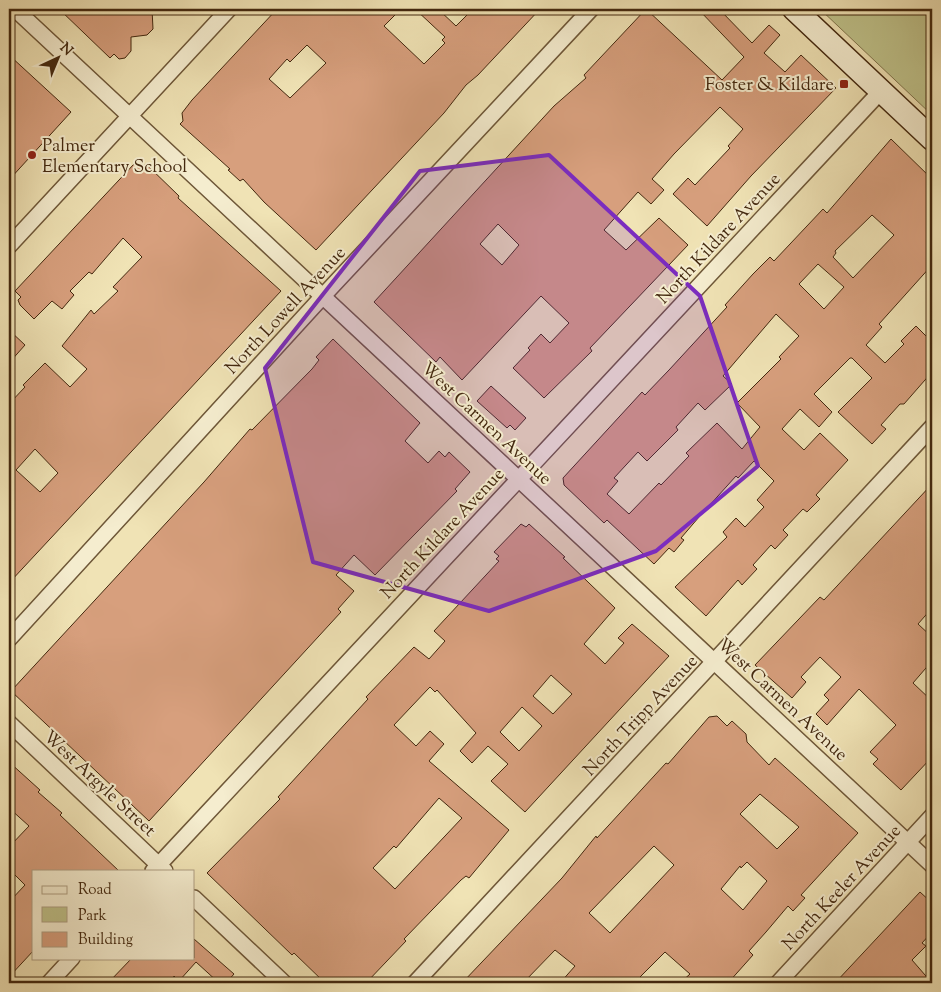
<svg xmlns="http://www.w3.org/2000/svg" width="941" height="992" font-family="'Sorts Mill Goudy',serif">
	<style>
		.green { fill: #bfc28a; stroke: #81754c }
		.building { fill: #d79f7d; stroke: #43280f; fill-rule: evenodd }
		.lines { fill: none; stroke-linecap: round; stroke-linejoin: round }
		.street-casing { stroke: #6e5738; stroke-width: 18 }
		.secondary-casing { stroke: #43280f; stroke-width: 25 }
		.street { stroke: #f5edcf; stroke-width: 15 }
		.secondary { stroke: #f5edcf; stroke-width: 22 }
		.marked { fill: #7b2cbf; fill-opacity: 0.2; stroke: #7b2cbf; stroke-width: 4; stroke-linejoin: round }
		.poi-dot { fill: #8f2418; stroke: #f5edcf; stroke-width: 2 }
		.labels { text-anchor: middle; stroke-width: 4; stroke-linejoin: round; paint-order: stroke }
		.poi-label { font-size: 18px; fill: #43280f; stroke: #f5edcf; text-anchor: end }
		.street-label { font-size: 18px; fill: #43280f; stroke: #f5edcf }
	</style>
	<rect width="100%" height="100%" fill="#f0e3b5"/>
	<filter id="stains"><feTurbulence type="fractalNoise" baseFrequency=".004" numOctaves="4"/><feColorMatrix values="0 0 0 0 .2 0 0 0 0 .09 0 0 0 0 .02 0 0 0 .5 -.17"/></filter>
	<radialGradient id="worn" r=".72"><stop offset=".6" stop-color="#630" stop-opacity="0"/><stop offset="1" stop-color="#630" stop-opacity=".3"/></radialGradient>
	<polygon class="green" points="820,9 932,9 932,115"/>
	<g class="building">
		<polygon points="59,9 152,9 153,29 147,35 131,37 131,51 125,58 119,59 114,54 110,58"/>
		<path d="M277,9H401L384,26L424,64L445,43L442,40L445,37L415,9H438L456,26L473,9H540L478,75L466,85L444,113L316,250L264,202L243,179L240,181L228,170L230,169L180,124L183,121L182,113L192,100ZM307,45L326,63L290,98L269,79L287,59L290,62Z"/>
		<path d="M646,9L722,80L744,57L698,9H719L752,43L769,25L780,35L764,53L785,72L801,55L836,88L751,176L707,226L673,194L688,178L695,185L730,148L728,146L743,129L720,107L674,154L652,179L664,190L651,204L638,192L604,230L626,250L659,218L688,245L590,348L592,351L544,398L513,368L530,350L528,348L541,334L550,343L569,323L541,296L462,380L440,357L436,362L374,302L554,106L586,78L584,75ZM498,224L519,245L502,265L480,244Z"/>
		<polygon points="9,55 71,112 9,180"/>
		<path d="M891,139L932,179V265L879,324L882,327L866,345L885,363L904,344L901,341L916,326L932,342V372L904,404H900L881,425L886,429L872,444L838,412L872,378L852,358H850L814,394L832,412L819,427L800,409L782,429L804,450L820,433L848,460L816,495L820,499L807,512L803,509L783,530L788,535L775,549L771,545L753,565L757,569L742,585L738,580L706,616L675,587L727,537L723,532L736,518L745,527L764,507L757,500L774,481L754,461L738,478L736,476L699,517L681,538L684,540L674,552L669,548L654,564L607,520L604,523L564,485L563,478L642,392L645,395L669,370L727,307L725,305L753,274L770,257L774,261L823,209L827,213ZM872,215L894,235L853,278L833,257L836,253L835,251ZM818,264L844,287L824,309L799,284ZM776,314L799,336L779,357L781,359L737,403L760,427L742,449L717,423L686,453L689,456L661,485L659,483L629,514L607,494L618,481L614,478L638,452L647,461L678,430L676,427L698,403L705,410L732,384L723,376Z"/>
		<path d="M134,164L141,168L146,164L179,196L178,198L281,291L9,583V404L25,387L23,385L45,363L70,387L87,369L62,346L91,310L94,314L118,291L113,287L142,257L123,238L92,274L89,272L70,291L74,295L62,309L52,301L34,319L20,305L18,300L21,297L15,291ZM35,449L58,473L40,492L16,470Z"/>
		<polygon points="9,330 25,345 9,363"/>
		<polygon points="333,339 420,423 405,441 428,463 439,451 445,457 449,452 470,472 455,489 457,491 375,575 354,555 336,575 354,591 338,609 341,612 149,821 11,691 204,482 250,429 252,430 312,369 319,360 316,357"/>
		<polygon points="491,386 526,418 515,430 510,425 507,428 477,401"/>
		<polygon points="932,484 932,608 918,624 932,637 932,661 913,683 932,701 932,757 901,790 873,764 878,759 870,752 896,725 859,689 827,725 816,714 829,700 824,695 841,677 820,657 801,677 806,682 792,698 755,665 820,597 824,600"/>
		<path d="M521,524L526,527L529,524L565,557L563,558L615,608L584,644L603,662L605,664L624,643L618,638L632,624L669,656L525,812L491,781L508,764L488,746L472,763L460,751L476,733L437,690L435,692L430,687L428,689L394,725L416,746L430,731L444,744L429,761L509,830L469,878L466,876L461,880L404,939L406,941L366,983H325L294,953L292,955L207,873L280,799L278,797L368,699L366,697L414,647L429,659L445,641L434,631L499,561L496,559L499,556L494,552ZM551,675L572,694L553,714L533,696ZM522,707L542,726L519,751L500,732ZM439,798L462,818L395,889L373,868L394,846L396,848Z"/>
		<path d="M717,716L727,726L732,721L746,734L747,742L769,765L775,758L858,833L801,895L805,898L793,911L788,906L766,932L749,951L753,955L728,983H680L690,974L665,952L634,983H560L575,966L555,950L523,983H462L562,878L596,836L597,838L666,763L668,764L709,717ZM760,794L799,827L777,849L740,814ZM654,846L674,865L610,933L589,913ZM747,862L767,881L743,910L721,889L740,866L741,868Z"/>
		<polygon points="9,762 40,790 38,792 62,813 60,815 119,871 34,871 34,950 9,977 9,902 25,885 9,869 9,847 29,826 9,808"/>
		<polygon points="920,892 932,903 932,932 922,943 926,946 912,960 932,983 835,983"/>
		<polygon points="194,939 234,974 226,983 219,983 196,962 179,981 174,976 170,983 108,983 132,958 194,958"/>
	</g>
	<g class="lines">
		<defs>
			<g id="street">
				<polyline points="15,9 932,865"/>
				<polyline points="9,246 229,9"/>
				<polyline points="9,639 323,296 591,9"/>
				<polyline points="9,723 165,871"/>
				<polyline points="153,871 881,91"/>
				<polyline points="194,898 284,983"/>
				<polyline points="49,983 72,958"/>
				<polyline points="415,983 932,427"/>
				<polyline points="778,983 932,816"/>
			</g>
			<polyline id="secondary" points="794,9 932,139"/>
		</defs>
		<use href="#street" class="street-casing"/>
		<use href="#secondary" class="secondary-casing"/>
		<use href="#street" class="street"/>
		<use href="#secondary" class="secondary"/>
	</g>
	<path class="marked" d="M549,155L700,296L758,466L656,551L489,611L313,562L265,368L420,171Z"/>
	<g class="poi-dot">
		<rect x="839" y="79" width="10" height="10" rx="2.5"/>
		<circle cx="32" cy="155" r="5"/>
	</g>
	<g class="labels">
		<g class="poi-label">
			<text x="834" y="90">Foster &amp; Kildare</text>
			<text x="42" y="151" text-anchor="start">Palmer<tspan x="42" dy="21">Elementary School</tspan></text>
		</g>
		<g class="street-label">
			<text transform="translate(718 238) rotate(-47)" y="6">North Kildare Avenue</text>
			<text transform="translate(285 310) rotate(-47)" y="6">North Lowell Avenue</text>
			<text transform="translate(487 423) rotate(43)" y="6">West Carmen Avenue</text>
			<text transform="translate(442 533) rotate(-47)" y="6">North Kildare Avenue</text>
			<text transform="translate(783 699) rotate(43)" y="6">West Carmen Avenue</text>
			<text transform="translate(640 715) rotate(-47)" y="6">North Tripp Avenue</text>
			<text transform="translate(100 783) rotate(43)" y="6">West Argyle Street</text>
			<text transform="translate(841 887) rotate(-47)" y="6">North Keeler Avenue</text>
		</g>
	</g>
	<rect width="941" height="992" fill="none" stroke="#f0e3b5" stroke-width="30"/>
	<rect x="10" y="10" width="921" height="972" fill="none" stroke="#43280f" stroke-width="2.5"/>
	<rect x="15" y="15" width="911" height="962" fill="none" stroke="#43280f"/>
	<rect x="32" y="870" width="162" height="90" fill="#f5edcf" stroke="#ae9e82"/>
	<rect x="42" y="886" width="25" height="8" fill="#f5edcf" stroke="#ae9e82"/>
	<text x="78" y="894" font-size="15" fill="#43280f">Road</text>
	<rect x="42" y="907" width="25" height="15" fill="#bfc28a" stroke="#ae9e82"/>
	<text x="78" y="920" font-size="15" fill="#43280f">Park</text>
	<rect x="42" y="932" width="25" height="15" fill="#d79f7d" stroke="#ae9e82"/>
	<text x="78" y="944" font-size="15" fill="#43280f">Building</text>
	<g transform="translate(58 58) rotate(44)" stroke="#f5edcf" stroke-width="4" paint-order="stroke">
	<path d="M0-4L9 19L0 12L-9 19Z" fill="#43280f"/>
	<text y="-8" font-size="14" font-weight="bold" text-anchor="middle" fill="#43280f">N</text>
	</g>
	<rect width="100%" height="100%" filter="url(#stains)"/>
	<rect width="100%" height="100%" fill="url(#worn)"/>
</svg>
